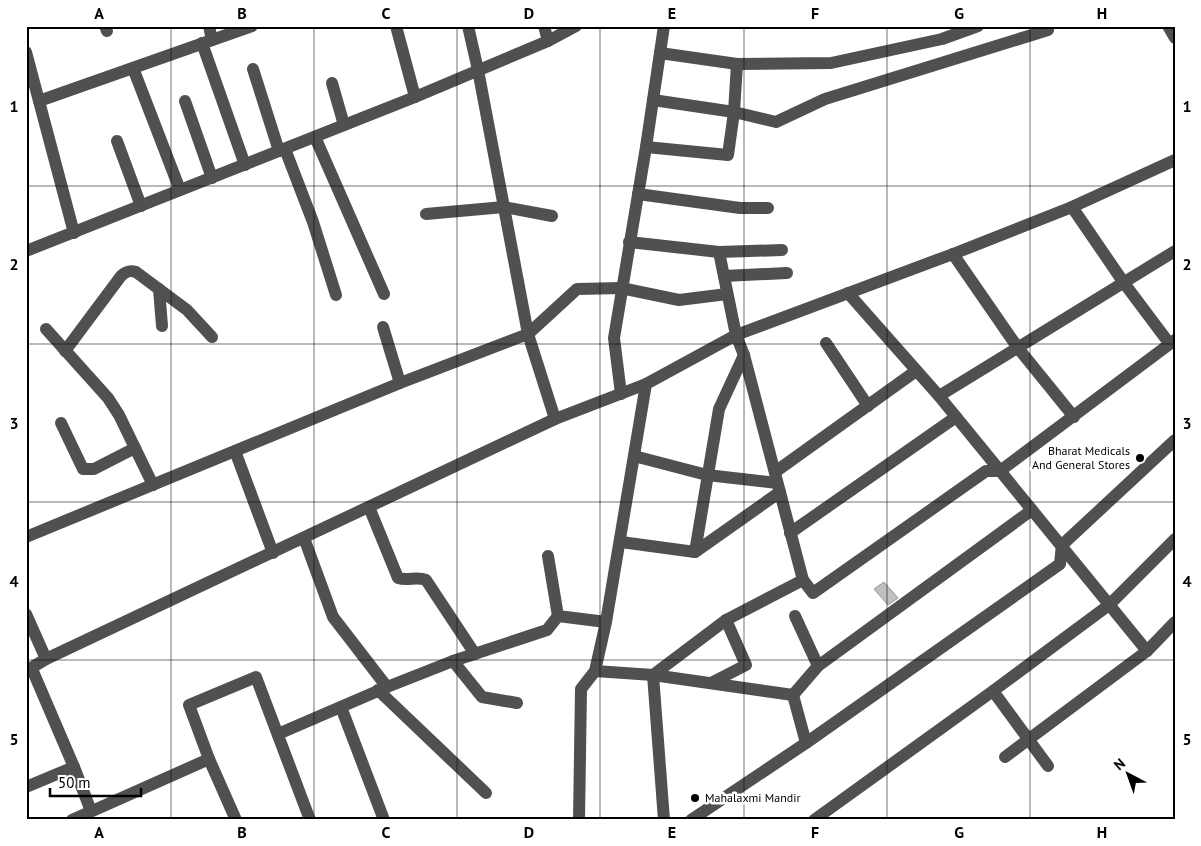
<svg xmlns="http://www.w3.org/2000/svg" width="1201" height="846" font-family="'PT Sans',sans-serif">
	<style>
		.building { fill: #c0c0c0; stroke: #949494 }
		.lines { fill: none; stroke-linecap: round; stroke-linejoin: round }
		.minor { stroke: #505050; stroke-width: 12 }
		.grid { fill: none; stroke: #000; stroke-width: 1; stroke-opacity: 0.55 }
		.poi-dot { fill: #000; stroke: #fff; stroke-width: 2 }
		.labels { text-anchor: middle; stroke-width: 5; stroke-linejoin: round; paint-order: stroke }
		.poi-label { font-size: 12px; fill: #000; stroke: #fff; text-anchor: end }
		.neatline { fill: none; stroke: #000; stroke-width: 2 }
		.grid-label { font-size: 16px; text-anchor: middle; font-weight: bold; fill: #000 }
	</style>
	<rect width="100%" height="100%" fill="#fff"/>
	<polygon class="building" points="884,582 898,598 888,605 874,589"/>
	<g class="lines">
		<g class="minor">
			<polyline points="105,26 107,31"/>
			<polyline points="209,26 212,40"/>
			<polyline points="396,26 415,97"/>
			<polyline points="468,26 478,70 528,334 555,419"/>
			<polyline points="544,26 548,41"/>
			<polyline points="1168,26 1175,38"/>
			<polyline points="202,43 245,165"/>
			<polyline points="26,52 74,233"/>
			<polyline points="660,53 737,64 831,63 942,39 978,26"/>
			<polyline points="133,68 180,190"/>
			<polyline points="253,69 279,151"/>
			<polyline points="332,83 344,125"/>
			<polyline points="653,100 734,112 776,122 825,99 1048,30 1046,26"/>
			<polyline points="39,101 252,26"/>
			<polyline points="185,101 212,178"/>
			<polyline points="315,137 384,294"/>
			<polyline points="117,141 141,206"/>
			<polyline points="646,147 728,155 734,112 737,64"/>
			<polyline points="285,149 313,222 336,295"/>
			<polyline points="638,194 740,208 768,208"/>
			<polyline points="1072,207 1124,283 1169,343"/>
			<polyline points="426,214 504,207 552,216"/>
			<polyline points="629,242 719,252 782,250"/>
			<polyline points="26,251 415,97 548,41 576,26"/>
			<polyline points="953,254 1018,348 1074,417"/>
			<polyline points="724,276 787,273"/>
			<polyline points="159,289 162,326"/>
			<polyline points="848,293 939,396"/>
			<polyline points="383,327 400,383"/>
			<polyline points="46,329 108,398 119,415 153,485"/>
			<polyline points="826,343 868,406"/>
			<path d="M65,351L121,276C126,271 130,270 136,272L187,310L212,337"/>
			<polyline points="621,394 614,338 646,147 664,26"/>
			<polyline points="61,423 83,469 94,469 135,448"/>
			<polyline points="235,451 273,553"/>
			<polyline points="634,456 707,475 777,483"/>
			<polyline points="775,472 916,371"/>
			<path d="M369,507L398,578C408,581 417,576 426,580L475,654"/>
			<polyline points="790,533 956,417"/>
			<polyline points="26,537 400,383 528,334 577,289 621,288 679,300 727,294"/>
			<polyline points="304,538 333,617 387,687"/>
			<polyline points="621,542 695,552 719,409 744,355"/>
			<polyline points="695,552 780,492"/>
			<polyline points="548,556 558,616 606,622"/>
			<polyline points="803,580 813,593 986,471 1000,471 1175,340"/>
			<polyline points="26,614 46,659"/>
			<polyline points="795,616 818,666"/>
			<polyline points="1147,651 939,396 1175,251"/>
			<polyline points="453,661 482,697 517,703"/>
			<polyline points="32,669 74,767 91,811"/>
			<polyline points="26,671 46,659 555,419 646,384 736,335 953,254 1072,207 1175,160"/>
			<polyline points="595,671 653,675 793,695 818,666 1032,510"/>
			<polyline points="711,683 746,665 726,620"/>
			<polyline points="378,690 486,793"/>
			<polyline points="993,691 1048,766"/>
			<polyline points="793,695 806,743"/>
			<polyline points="341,707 384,820"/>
			<polyline points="278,734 387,687 453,661 547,630 558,616"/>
			<polyline points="1005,757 1147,651 1175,622"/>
			<polyline points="26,787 74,767"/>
			<polyline points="72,820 209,759"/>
			<polyline points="236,820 209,759 189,705 256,677 310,820"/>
			<polyline points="579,820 581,689 595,671 606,622 646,384"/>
			<polyline points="664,820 653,675 726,620 803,580 744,355 736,335 719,252"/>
			<polyline points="691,820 806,743 1060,564 1062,545 1175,440"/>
			<polyline points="814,820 993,691 1109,605 1175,539"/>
		</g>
	</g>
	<path class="grid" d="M171,26V820M314,26V820M457,26V820M600,26V820M744,26V820M887,26V820M1030,26V820M26,186H1175M26,344H1175M26,502H1175M26,660H1175"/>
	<g class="poi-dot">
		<circle cx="1140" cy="458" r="5"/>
		<circle cx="695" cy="798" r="5"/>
	</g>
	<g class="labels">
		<g class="poi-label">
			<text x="1130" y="455">Bharat Medicals<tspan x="1130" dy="14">And General Stores</tspan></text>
			<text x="705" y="802" text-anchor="start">Mahalaxmi Mandir</text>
		</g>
	</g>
	<rect width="1201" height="846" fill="none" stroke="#ffffff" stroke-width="55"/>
	<g transform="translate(1128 774) rotate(319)" stroke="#ffffff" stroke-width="4" paint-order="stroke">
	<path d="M0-4L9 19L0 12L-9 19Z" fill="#000000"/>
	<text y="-8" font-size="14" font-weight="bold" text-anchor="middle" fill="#000000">N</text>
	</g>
	<path d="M50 788v8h91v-8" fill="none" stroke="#000000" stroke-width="2.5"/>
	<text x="58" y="788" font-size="15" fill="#000000" stroke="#ffffff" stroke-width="4" paint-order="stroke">50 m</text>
	<rect x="28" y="28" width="1146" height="790" class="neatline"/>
	<g class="grid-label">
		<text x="99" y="19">A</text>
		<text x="242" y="19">B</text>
		<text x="386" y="19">C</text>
		<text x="529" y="19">D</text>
		<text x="672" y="19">E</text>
		<text x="815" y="19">F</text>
		<text x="959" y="19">G</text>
		<text x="1102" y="19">H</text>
		<text x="14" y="112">1</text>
		<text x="1187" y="112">1</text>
		<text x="14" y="270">2</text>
		<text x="1187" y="270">2</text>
		<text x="14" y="429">3</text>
		<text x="1187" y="429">3</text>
		<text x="14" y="587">4</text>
		<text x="1187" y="587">4</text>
		<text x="14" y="745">5</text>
		<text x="1187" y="745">5</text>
		<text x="99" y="838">A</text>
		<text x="242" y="838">B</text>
		<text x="386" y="838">C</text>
		<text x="529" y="838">D</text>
		<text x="672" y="838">E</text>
		<text x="815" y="838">F</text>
		<text x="959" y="838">G</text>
		<text x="1102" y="838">H</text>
	</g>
</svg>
